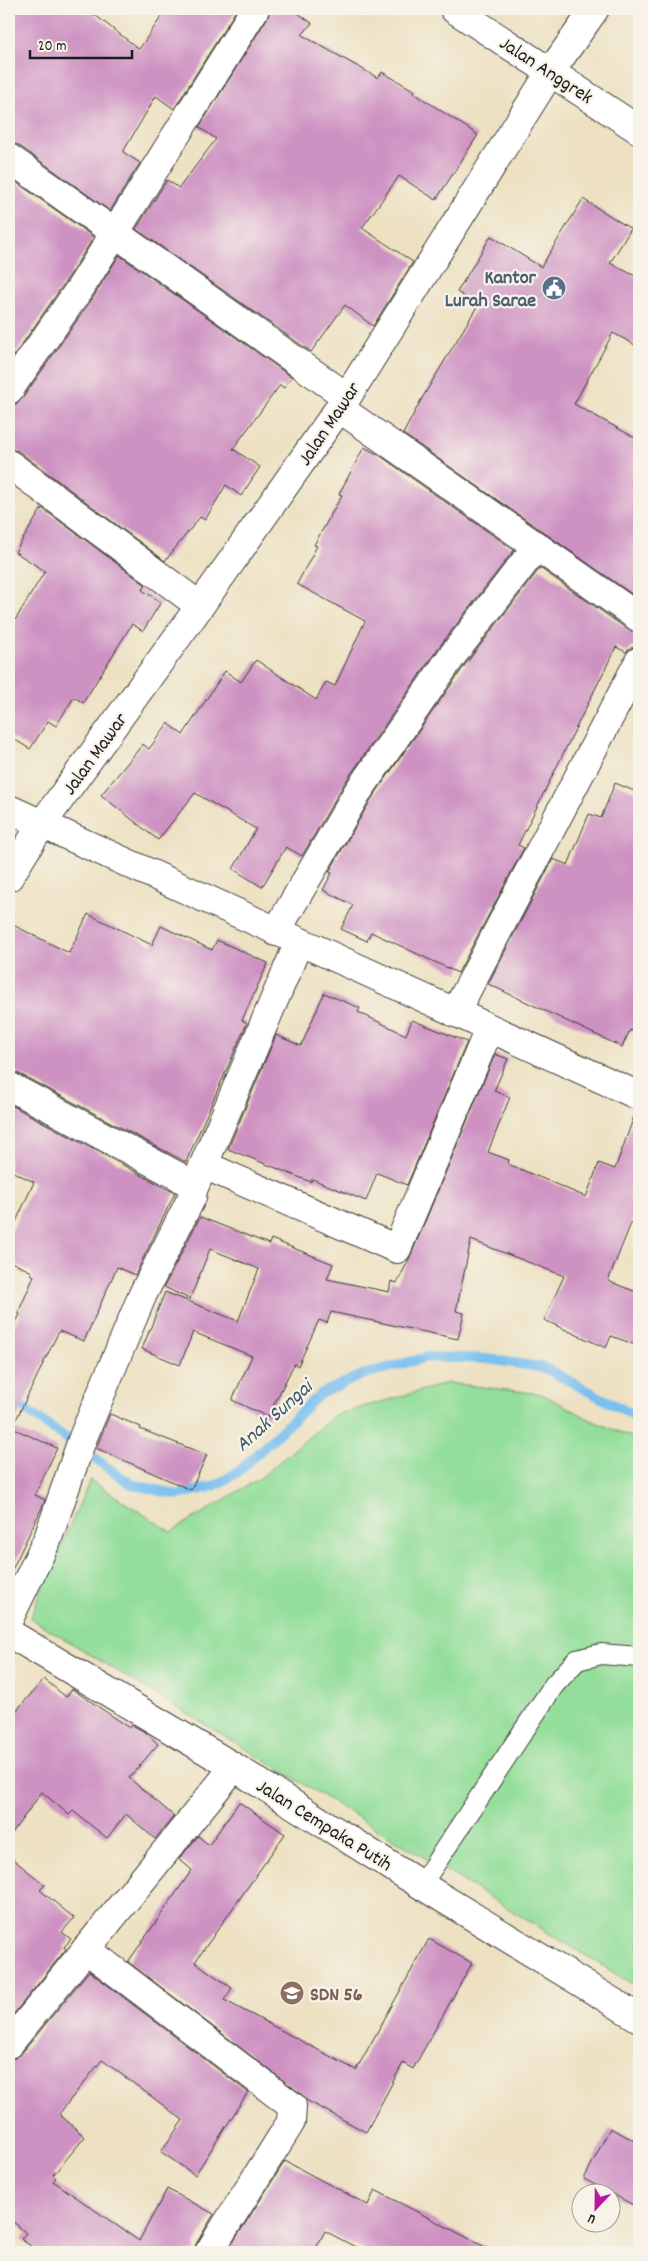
<svg xmlns="http://www.w3.org/2000/svg" width="648" height="2261" font-family="Dekko,sans-serif">
	<style>
		.green { fill: #93de9a; stroke: #587d5b }
		.lines { fill: none; stroke-linecap: round; stroke-linejoin: round }
		.stream { stroke: #79bff0; stroke-width: 10 }
		.building { fill: #ce92c2 }
		.service-casing { stroke: #3b3a35; stroke-width: 22 }
		.minor-casing { stroke: #3b3a35; stroke-width: 30 }
		.tertiary-casing { stroke: #3b3a35; stroke-width: 30 }
		.service { stroke: #fff; stroke-width: 20 }
		.minor { stroke: #fff; stroke-width: 28 }
		.tertiary { stroke: #fff; stroke-width: 28 }
		.labels { text-anchor: middle; stroke-width: 4.5; stroke-linejoin: round; paint-order: stroke }
		.street-label { font-size: 20px; fill: #1c1c1c; stroke: #f7f3e8 }
		.service-label { font-size: 20px; font-weight: bold; fill: #4e5e75; stroke: #f7f3e8; text-anchor: end }
		.education-label { font-size: 20px; font-weight: bold; fill: #785e54; stroke: #f7f3e8; text-anchor: start }
		.water-label { font-size: 21px; font-style: italic; fill: #3d5566; stroke: #f7f3e8 }
	</style>
	<rect width="100%" height="100%" fill="#f7f3e8"/>
	<filter id="ink" filterUnits="userSpaceOnUse"><feTurbulence type="fractalNoise" baseFrequency=".02" numOctaves="2"/><feDisplacementMap in="SourceGraphic" scale="10" xChannelSelector="R" yChannelSelector="G"/><feConvolveMatrix kernelMatrix="1 2 1 2 8 2 1 2 1" color-interpolation-filters="sRGB"/></filter>
	<filter id="wash" filterUnits="userSpaceOnUse"><feTurbulence type="fractalNoise" baseFrequency=".0096" numOctaves="4" result="noise"/><feDisplacementMap in="SourceGraphic" scale="20" xChannelSelector="R" yChannelSelector="G"/><feGaussianBlur stdDeviation="1.12" result="paint"/><feColorMatrix in="noise" values="0 0 0 0 0 0 0 0 0 0 0 0 0 0 0 0 0 1.4 0 .05"/><feComposite in="paint" operator="in"/></filter>
	<g filter="url(#wash)">
		<rect width="100%" height="100%" fill="#ede1c2"/>
		<polygon class="green" points="448,1383 542,1394 593,1421 639,1440 639,1988 30,1618 90,1480 171,1532 260,1478 335,1415"/>
		<g class="lines">
			<polyline class="stream" points="9,1398 131,1484 178,1495 214,1486 238,1472 320,1394 362,1375 427,1357 488,1359 545,1368 639,1418"/>
		</g>
		<g id="blocks">
			<g class="building">
				<polygon points="9,9 87,9 139,49 167,9 237,9 174,109 156,96 123,152 140,163 110,211 18,145 9,143"/>
				<polygon points="270,9 292,9 312,23 302,35 378,78 382,72 415,91 414,93 478,135 436,200 399,176 362,228 413,262 373,326 345,305 311,352 136,229 167,180 179,188 216,139 199,127 268,17"/>
				<polygon points="9,177 94,237 68,278 9,363"/>
				<polygon points="583,199 631,229 610,263 639,278 639,347 613,333 574,404 639,440 639,599 403,434 421,400 478,305 457,292 491,236 541,267"/>
				<polygon points="119,255 292,377 284,388 280,385 233,449 260,467 241,496 226,485 205,520 200,517 165,561 18,451 9,449 9,405 16,404 22,399 94,296"/>
				<polygon points="364,447 379,455 514,550 439,647 344,784 302,856 286,847 262,887 233,869 256,829 195,793 158,840 101,795 143,744 149,749 168,723 183,735 225,671 241,682 256,660 316,700 326,682 335,686 365,621 297,584 317,546 314,545 342,495 339,494"/>
				<polygon points="42,508 146,585 142,590 161,602 143,631 132,624 83,703 74,697 56,726 48,721 30,749 9,736 9,630 45,571 15,552"/>
				<polygon points="540,568 630,631 639,633 639,646 631,648 626,652 616,647 518,845 524,848 458,973 371,932 367,941 341,929 353,905 323,890 332,873 329,872 370,801 465,665"/>
				<polygon points="615,783 639,793 639,1033 630,1030 622,1047 488,984 553,859 568,865 589,814 601,818"/>
				<polygon points="88,914 152,945 161,926 212,950 217,940 268,963 242,1020 247,1023 186,1162 16,1072 9,1070 9,923 69,953"/>
				<polygon points="324,993 360,1008 358,1012 406,1035 412,1020 467,1042 407,1185 377,1173 366,1201 312,1179 311,1182 228,1149 276,1035 301,1046"/>
				<polygon points="495,1054 508,1059 494,1091 510,1097 488,1152 509,1160 508,1164 586,1197 599,1163 615,1169 636,1111 639,1111 639,1203 608,1281 639,1293 639,1346 611,1336 606,1348 544,1320 564,1276 471,1240 456,1311 464,1313 458,1339 331,1312 327,1323 319,1320 298,1366 294,1364 268,1417 232,1400 252,1356 193,1332 180,1365 142,1349 165,1292 238,1321 259,1269 210,1249 190,1299 164,1287 200,1217 269,1244 271,1239 333,1264 327,1279 389,1292 391,1281 397,1283 411,1255"/>
				<polygon points="9,1104 175,1193 135,1275 117,1267 84,1341 59,1331 12,1428 57,1448 35,1495 45,1500 44,1503 9,1576 9,1338 20,1314 18,1313 34,1276 31,1274 32,1272 9,1261 9,1237 34,1182 9,1170"/>
				<polygon points="110,1414 141,1427 140,1429 207,1455 191,1490 96,1448"/>
				<polygon points="44,1679 66,1697 72,1689 130,1728 132,1725 145,1732 158,1744 129,1778 174,1816 155,1839 126,1814 107,1838 73,1811 69,1815 42,1792 9,1837 9,1719"/>
				<polygon points="239,1802 285,1834 195,1962 232,1988 224,2000 356,2070 429,1939 472,1963 413,2069 403,2063 366,2132 306,2100 301,2094 128,1962 192,1870 179,1859 198,1836 209,1845"/>
				<polygon points="9,1856 45,1885 40,1890 74,1918 62,1932 71,1939 64,1947 66,1949 9,2020"/>
				<polygon points="89,1971 248,2092 195,2175 161,2152 183,2120 102,2060 59,2114 85,2137 53,2175 56,2178 53,2181 139,2241 167,2189 214,2214 196,2244 194,2252 39,2252 21,2239 26,2233 9,2218 9,2059 15,2058 21,2054"/>
				<polygon points="610,2128 639,2143 639,2208 584,2179"/>
				<polygon points="285,2161 368,2205 375,2190 495,2252 365,2252 325,2231 314,2252 227,2252"/>
			</g>
		</g>
	</g>
	<g filter="url(#ink)">
		<use href="#blocks" fill-opacity="0" stroke="#3b3a35" stroke-width="1"/>
		<g class="lines">
			<defs>
				<polyline id="service" points="421,1885 554,1685 577,1660 601,1654 639,1657"/>
				<g id="minor">
					<polyline points="9,158 347,397"/>
					<polyline points="9,390 81,287 255,9"/>
					<polyline points="339,408 639,618"/>
					<polyline points="9,464 200,606"/>
					<polyline points="9,809 639,1096"/>
					<polyline points="9,877 42,824 200,606 347,397 551,71 595,9"/>
					<polyline points="276,932 357,793 452,656 537,546"/>
					<polyline points="455,1013 639,661"/>
					<polyline points="9,1086 178,1176 189,1183 193,1190"/>
					<polyline points="204,1165 397,1249 489,1029"/>
					<polyline points="9,1619 48,1538 83,1437 143,1294 192,1197 193,1190 299,942"/>
					<polyline points="9,1633 234,1767 421,1885 639,2018"/>
					<polyline points="86,1949 292,2106 291,2122 209,2252"/>
					<polyline points="9,2044 234,1767"/>
				</g>
				<polyline id="tertiary" points="454,9 639,130"/>
			</defs>
			<use href="#service" class="service-casing"/>
			<use href="#minor" class="minor-casing"/>
			<use href="#tertiary" class="tertiary-casing"/>
			<use href="#service" class="service"/>
			<use href="#minor" class="minor"/>
			<use href="#tertiary" class="tertiary"/>
		</g>
	</g>
	<defs>
		<symbol id="civic-disc" viewBox="-11 -11 22 22"><circle r="9.5" fill="#5c6f8a" stroke="#f7f3e8"/><path d="M-.6-6.5H3V-4.5H.6V-3L4-1V1h2V6H-6V1h2V-1L-.6-3ZM-1.2 2.5V6h2.4V2.5Z" fill="#fff"/></symbol>
		<symbol id="school-disc" viewBox="-11 -11 22 22"><circle r="9.5" fill="#8d6e63" stroke="#f7f3e8"/><path d="M0-5L7-2L0 1L-7-2ZM-4 1L0 2.5L4 1V4Q0 6-4 4Z" fill="#fff"/></symbol>
	</defs>
	<g fill-rule="evenodd">
		<use href="#civic-disc" x="540" y="274" width="28" height="28"/>
		<use href="#school-disc" x="278" y="1979" width="28" height="28"/>
	</g>
	<g class="labels">
		<g class="street-label">
			<text transform="translate(547 69) rotate(33)" y="7">Jalan Anggrek</text>
			<text transform="translate(328 423) rotate(-56)" y="7">Jalan Mawar</text>
			<text transform="translate(94 753) rotate(-54)" y="7">Jalan Mawar</text>
			<text transform="translate(325 1824) rotate(32)" y="7">Jalan Cempaka Putih</text>
		</g>
		<g class="service-label">
			<text x="536" y="283">Kantor<tspan x="536" dy="23">Lurah Sarae</tspan></text>
		</g>
		<g class="education-label">
			<text x="310" y="2000">SDN 56</text>
		</g>
		<g class="water-label">
			<text transform="translate(273 1415) rotate(-42)" y="7">Anak Sungai</text>
		</g>
	</g>
	<rect width="648" height="2261" fill="none" stroke="#f7f3e8" stroke-width="30"/>
	<g transform="translate(596 2208) rotate(202)"><circle r="24" fill="#f7f3e8" stroke="#9f9d96"/>
	<path d="M0-4L9 19L0 12L-9 19Z" fill="#b5179e"/>
	<text y="-8" font-size="14" font-weight="bold" text-anchor="middle" fill="#1c1c1c">U</text>
	</g>
	<path d="M30 50v8h102v-8" fill="none" stroke="#1c1c1c" stroke-width="2.5"/>
	<text x="38" y="50" font-size="15" fill="#1c1c1c" stroke="#f7f3e8" stroke-width="4" paint-order="stroke">20 m</text>
</svg>
